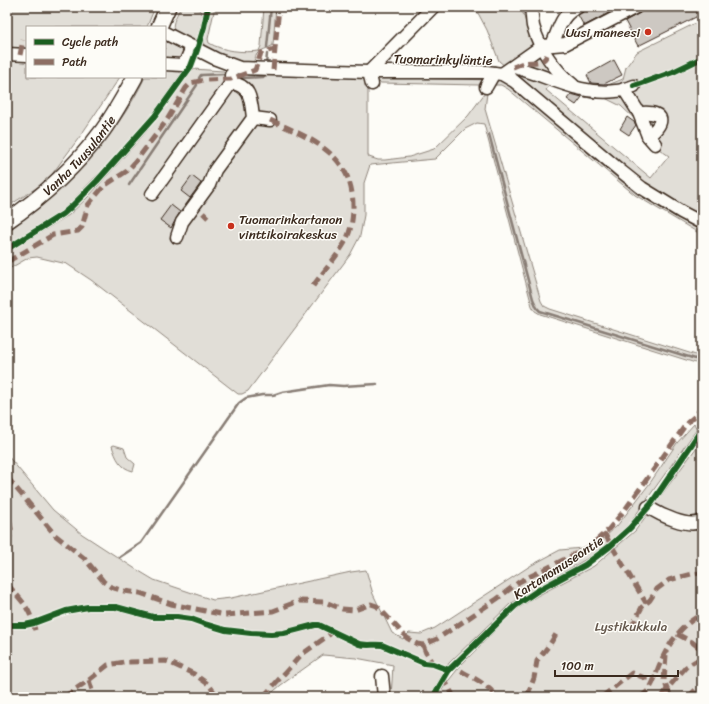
<svg xmlns="http://www.w3.org/2000/svg" width="709" height="704" font-family="Sriracha,sans-serif">
	<style>
		.green { fill: #e1ded7; stroke: #8e847a; fill-rule: evenodd }
		.lines { fill: none; stroke-linecap: round; stroke-linejoin: round }
		.stream { stroke: #887d74; stroke-width: 2.5 }
		.building { fill: #cdc8c2; stroke: #3b2a1e }
		.minor-casing { stroke: #3b2a1e; stroke-width: 15 }
		.major-casing { stroke: #3b2a1e; stroke-width: 18 }
		.minor { stroke: #fdfcf7; stroke-width: 12 }
		.major { stroke: #fdfcf7; stroke-width: 15 }
		.quiet { stroke: #8d6e63; stroke-width: 5; stroke-dasharray: 10 5; stroke-linecap: butt }
		.cycleway-casing { stroke: #fdfcf7; stroke-width: 8 }
		.cycleway { stroke: #1b5e20; stroke-width: 6 }
		.poi-dot { fill: #c8321e; stroke: #fdfcf7; stroke-width: 1.5 }
		.labels { text-anchor: middle; stroke-width: 3; stroke-linejoin: round; paint-order: stroke }
		.poi-label { font-size: 13px; fill: #3b2a1e; stroke: #fdfcf7; text-anchor: end }
		.street-label { font-size: 13px; fill: #3b2a1e; stroke: #fdfcf7 }
		.park-label { font-size: 13px; fill: #64574c; stroke: #fdfcf7 }
	</style>
	<rect width="100%" height="100%" fill="#fdfcf7"/>
	<filter id="ink" filterUnits="userSpaceOnUse"><feTurbulence type="fractalNoise" baseFrequency=".025" numOctaves="2"/><feDisplacementMap in="SourceGraphic" scale="8" xChannelSelector="R" yChannelSelector="G"/><feConvolveMatrix kernelMatrix="1 2 1 2 8 2 1 2 1" color-interpolation-filters="sRGB"/></filter>
	<g filter="url(#ink)">
		<g class="green">
			<polygon points="7,7 155,7 147,27 27,27 27,52 7,51"/>
			<path d="M181,7H197L201,12L203,17L196,43C172,31 167,32 181,7Z"/>
			<path d="M211,7H215L208,39L209,43C222,51 244,53 259,51L261,46L264,7H276L273,45C268,49 261,49 257,54C255,57 255,60 252,63C235,62 220,54 204,47L203,40Z"/>
			<path d="M469,7H521L533,45L570,81L595,90L623,79L626,67L637,52L702,20V218L664,197L628,171L499,61L487,30L478,13ZM552,83L573,88L585,97L594,99L603,97L621,106L639,123L640,132L643,138L669,156L651,178L546,90Z"/>
			<polygon points="165,42 169,42 185,48 181,60 165,60"/>
			<polygon points="7,58 27,59 27,77 120,77 81,135 47,181 7,207"/>
			<path d="M165,67L183,70V71L153,113L107,165L70,203L61,211L7,245V232C62,192 116,139 145,77H165Z"/>
			<polygon points="193,69 223,71 227,73 362,77 365,80 368,87 368,155 369,157 378,160 385,160 409,157 434,149 468,116 496,78 503,79 702,226 702,235 635,195 508,89 501,85 495,85 487,93 485,109 541,301 544,306 550,309 702,357 702,365 540,314 535,311 532,306 484,124 477,123 465,129 435,159 370,165 364,183 364,215 360,236 350,255 248,391 242,394 238,394 91,280 67,264 37,257 28,258 7,270 7,253 69,215 89,196 146,132"/>
			<polygon points="485,76 483,84 479,85 381,83 376,81 375,77"/>
			<polygon points="694,424 697,429 630,523 603,549 510,604 449,663 429,697 391,697 393,665 356,658 323,655 281,685 267,697 7,697 7,455 53,510 82,534 134,568 154,580 213,600 231,598 351,572 366,570 373,594 392,633 403,639 409,633 421,634 435,628 530,566 560,550 594,547 617,526 650,483 677,443"/>
			<polygon points="702,440 702,697 438,697 445,685 461,665 514,611 537,596 594,566 635,531"/>
			<path d="M114,445L124,448L127,457L135,464L133,471C120,468 116,458 112,446Z"/>
		</g>
		<g class="lines">
			<g class="stream">
				<polyline points="267,47 271,7"/>
				<polyline points="266,65 267,54"/>
				<polyline points="199,78 201,75 225,74"/>
				<polyline points="242,78 263,77 266,74"/>
				<polyline points="431,78 486,79"/>
				<polyline points="489,134 533,299 537,308 540,311 702,361"/>
				<polyline points="573,139 637,193 674,215"/>
				<polyline points="129,185 197,85"/>
				<polyline points="682,219 702,231"/>
				<polyline points="120,557 141,543 239,403 246,398 262,395 273,395 282,392 329,385 343,386 377,384"/>
			</g>
		</g>
		<g class="building">
			<polygon points="586,7 620,7 584,26 578,15 584,11"/>
			<polygon points="643,7 702,7 702,14 638,46 625,21 640,13"/>
			<polygon points="614,60 622,75 604,84 591,83 587,75"/>
			<polygon points="571,94 582,97 576,105 567,99"/>
			<polygon points="627,117 634,122 636,125 629,135 620,129"/>
			<polygon points="192,176 201,183 190,198 181,191"/>
			<polygon points="171,205 180,212 171,228 160,220"/>
		</g>
		<g class="lines">
			<defs>
				<g id="minor">
					<path d="M531,7C532,13 532,20 533,26C539,48 555,71 573,85"/>
					<polyline points="165,33 216,59 240,68 369,72 487,72 502,74 514,81 622,172 642,188 681,212 702,223"/>
					<path d="M552,45C559,29 561,14 578,7"/>
					<polyline points="7,54 27,55"/>
					<polyline points="165,64 182,65 186,61 192,47"/>
					<path d="M513,67C547,75 580,96 616,91C622,91 628,88 634,86"/>
					<polyline points="502,74 542,46 565,44 636,7"/>
					<polyline points="372,84 369,72 433,7"/>
					<polyline points="486,87 494,73"/>
					<polyline points="624,89 639,113 648,136 655,144"/>
					<path d="M639,113C644,113 650,112 655,114C668,119 654,132 648,136"/>
					<polyline points="253,118 270,120"/>
					<polyline points="152,194 231,83 231,75"/>
					<path d="M177,237L182,222L209,185L215,170L253,118C251,101 251,85 231,83"/>
					<path d="M648,507C660,515 689,529 702,521"/>
					<polyline points="382,676 384,697"/>
				</g>
				<g id="major">
					<polyline points="159,27 168,7"/>
					<path id="s1" d="M7,221C43,197 78,164 103,130C115,113 125,95 135,77"/>
				</g>
			</defs>
			<use href="#minor" class="minor-casing"/>
			<use href="#major" class="major-casing"/>
			<use href="#minor" class="minor"/>
			<use href="#major" class="major"/>
			<g class="quiet">
				<polyline points="20,55 23,40"/>
				<path d="M513,67C517,66 520,64 523,63C532,61 543,65 547,55"/>
				<polyline points="273,70 279,7"/>
				<path d="M270,120C310,138 353,154 353,206C353,219 351,232 344,244C335,259 323,272 313,286"/>
				<polyline points="203,213 208,218"/>
				<polyline points="7,262 53,235 78,231 82,227 88,205 104,186 127,171 136,161 167,120 186,88 191,83 204,80 231,79 255,70 261,53 275,49"/>
				<polyline points="7,477 55,535 84,558 104,582 111,587 124,591 140,593 171,604 225,615 273,611 299,601 325,602 342,609 355,610 371,604 377,606 407,638 417,644 423,645 437,639 497,599 519,582 589,547 607,531 624,511 687,423 695,416 702,407"/>
				<polyline points="7,506 11,529 7,554"/>
				<polyline points="604,533 646,603"/>
				<path d="M7,584C24,603 31,609 36,635"/>
				<polyline points="631,628 642,607 650,600 657,589 669,580 691,574 702,573"/>
				<polyline points="677,634 692,642 702,650"/>
				<polyline points="423,645 426,653 433,664"/>
				<polyline points="666,655 664,681 671,697"/>
				<path d="M461,671C474,678 488,685 497,697"/>
				<polyline points="443,677 454,697"/>
				<polyline points="89,680 94,697"/>
				<polyline points="64,697 89,680 108,665 124,662 166,661 194,674 208,684 218,697"/>
				<polyline points="263,697 301,655 333,632"/>
				<polyline points="527,697 534,678 537,661 550,644 558,631"/>
				<polyline points="549,697 560,697"/>
				<polyline points="602,697 632,673 645,678 655,678"/>
				<path d="M640,697C653,690 654,678 659,666C668,644 681,625 702,614"/>
				<polyline points="662,697 667,689 686,667 702,657"/>
				<polyline points="688,697 702,684"/>
			</g>
			<defs>
				<g id="cycleway">
					<polyline points="634,86 673,72 702,58"/>
					<polyline points="7,249 63,214 72,206 97,181 155,116 191,66 197,50 204,27 208,7"/>
					<path d="M7,625H25L34,623L66,611L88,607H116L153,617H177L191,619L205,624L225,630L251,633L271,634L284,633L315,625H319L359,644C367,646 374,644 382,645L424,663L433,664L449,670"/>
					<polyline points="433,697 449,670 515,606 537,591 585,565 609,547 630,528 651,504 702,429"/>
				</g>
			</defs>
			<use href="#cycleway" class="cycleway-casing"/>
			<use href="#cycleway" class="cycleway"/>
		</g>
	</g>
	<g class="poi-dot">
		<circle cx="648" cy="32" r="4"/>
		<circle cx="231" cy="226" r="4"/>
	</g>
	<g class="labels">
		<g class="poi-label">
			<text x="640" y="37">Uusi maneesi</text>
			<text x="239" y="224" text-anchor="start">Tuomarinkartanon<tspan x="239" dy="15">vinttikoirakeskus</tspan></text>
		</g>
		<g class="street-label">
			<text transform="translate(443 59) rotate(1)" y="5">Tuomarinkyläntie</text>
			<text dy="5" stroke="none"><textPath href="#s1" startOffset="98">Vanha Tuusulantie</textPath></text>
			<text transform="translate(558 567) rotate(-33)" y="5">Kartanomuseontie</text>
		</g>
		<g class="park-label">
			<text x="631" y="631">Lystikukkula</text>
		</g>
	</g>
	<rect width="709" height="704" fill="none" stroke="#fdfcf7" stroke-width="24"/>
	<rect x="12" y="12" width="685" height="680" fill="none" stroke="#3b2a1e" stroke-width="1.5" filter="url(#ink)"/>
	<rect x="26" y="26" width="140" height="52" fill="#fdfcf7" stroke="#afa8a0"/>
	<rect x="34" y="39" width="20" height="6" fill="#1b5e20" stroke="#afa8a0"/>
	<text x="62" y="46" font-size="12" fill="#3b2a1e">Cycle path</text>
	<rect x="34" y="59" width="20" height="6" fill="#8d6e63" stroke="#afa8a0"/>
	<text x="62" y="66" font-size="12" fill="#3b2a1e">Path</text>
	<path d="M555 670v6h123v-6" fill="none" stroke="#3b2a1e" stroke-width="2"/>
	<text x="561" y="670" font-size="12" fill="#3b2a1e" stroke="#fdfcf7" stroke-width="3" paint-order="stroke">100 m</text>
</svg>
